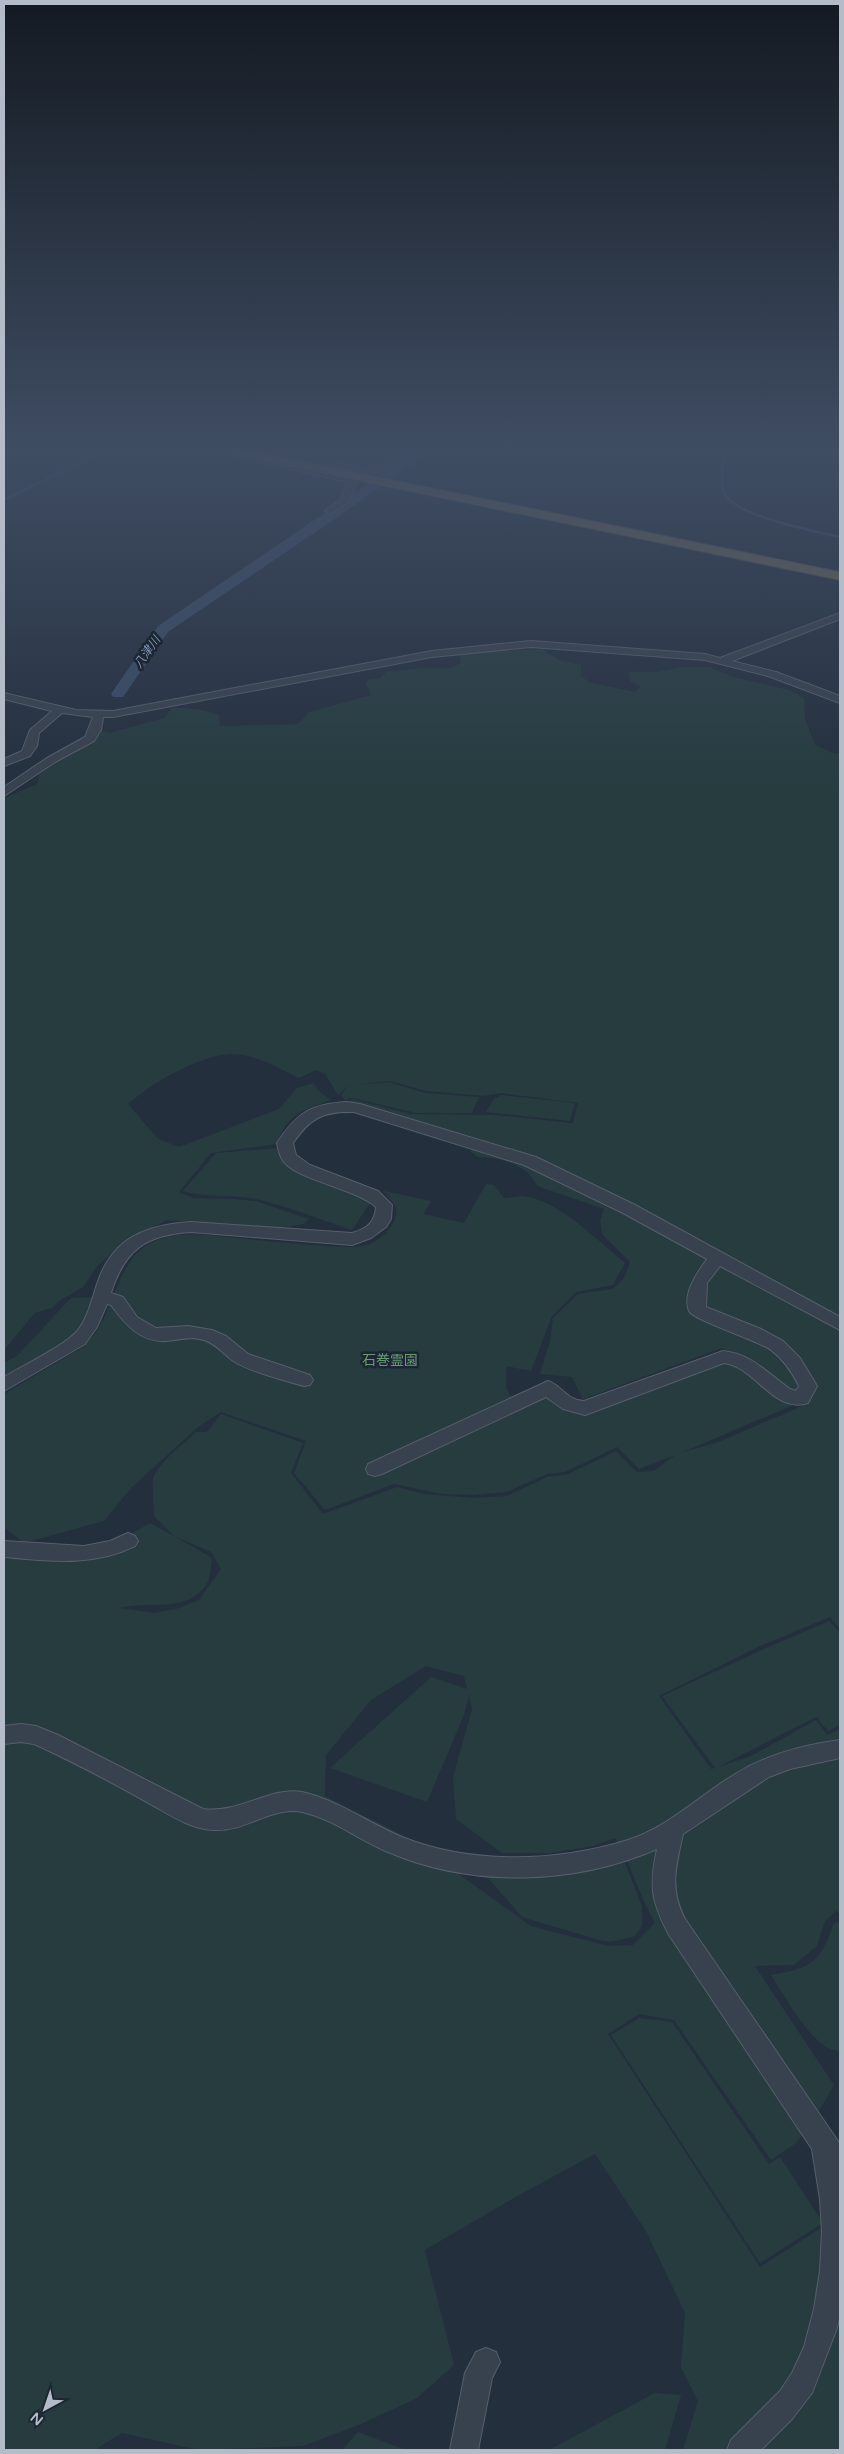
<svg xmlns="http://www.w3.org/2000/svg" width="844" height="2454" font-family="'Varela Round','Noto Sans JP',sans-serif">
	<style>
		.green { fill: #263c3f; fill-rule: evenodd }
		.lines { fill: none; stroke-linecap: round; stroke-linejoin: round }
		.stream { stroke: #394c67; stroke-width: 2.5 }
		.river { fill: #394c67; fill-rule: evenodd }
		.minor-casing { stroke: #565f6c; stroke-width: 2 }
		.highway-casing { stroke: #434c59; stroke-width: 2 }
		.minor { fill: #38414e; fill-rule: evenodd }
		.highway { fill: #746855; fill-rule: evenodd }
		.labels { text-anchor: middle; stroke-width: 5; stroke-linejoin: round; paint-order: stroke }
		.far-water-label { font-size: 12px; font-style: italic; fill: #7c92b1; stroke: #1d2633 }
		.park-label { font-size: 14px; fill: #6b9a76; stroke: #1d2633 }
	</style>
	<rect width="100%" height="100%" fill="#242f3e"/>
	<g class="green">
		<path d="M542,649L559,660L581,665V676L591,683L636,692L641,686L630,681L629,672H657L682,667H709L733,677L789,690L804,698L805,718L815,745L833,753L840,754V1629L830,1617L760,1646L659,1696L711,1769L715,1768L662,1696L764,1649L829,1621L840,1632V1725L828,1731L816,1717L718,1767L751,1756L816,1720L827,1735L840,1729V1913L836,1911L825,1921L817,1946L794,1965L755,1966L834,2085L816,2116L796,2143L771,2160L674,2020L639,2014L608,2034L760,2267L824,2226L840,2245V2450H683L698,2401L681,2367L685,2313L646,2231L595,2154L519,2195L425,2250L454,2365L417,2398L361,2424L303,2446L199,2450L122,2433L99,2447L98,2450H4V1554L61,1557L126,1537L150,1523L174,1536L154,1516C154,1508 152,1485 153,1479C157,1464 184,1443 196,1432H207L221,1414L303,1443L291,1473L323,1514L397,1487L424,1494L474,1498L507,1496L547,1477L568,1474L616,1451L637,1472L654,1471L675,1455L639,1469L617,1447L565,1472L547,1474L507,1492L473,1495L442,1494L394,1484L325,1510L294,1473L306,1441L221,1412L198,1427L130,1489L104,1521L24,1543L4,1527V1394L83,1347C123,1311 110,1247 172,1236C193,1232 215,1236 236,1238C265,1241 294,1244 324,1246C336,1246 349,1248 362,1246C380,1243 398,1226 396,1207L384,1191L431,1201L424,1214L464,1223L486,1184L494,1185L504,1198C510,1198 517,1196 523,1196C559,1200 598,1241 625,1263L613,1285L576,1292L552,1316L531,1371L506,1366V1388L513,1401L549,1384L581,1405L742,1357L722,1348L583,1399L572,1377L540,1374L550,1341L553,1318L578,1294L613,1289L624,1278L630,1262L602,1234L600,1220L604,1209L537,1186C529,1165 499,1157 478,1157L470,1151L483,1140L349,1102L352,1099L411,1114L495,1115L573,1123L578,1103L501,1093L483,1096L427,1091L389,1081L353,1085L389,1082L425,1093L479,1097L472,1113H416L352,1098L345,1100L341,1095L349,1085L338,1095L325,1074L316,1070L299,1078C279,1068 253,1053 230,1054C198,1056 152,1083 128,1104L158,1139L179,1147L279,1109L297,1088L313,1083L321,1093L331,1100C303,1110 287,1114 277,1144L211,1153L179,1192L193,1198L233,1199L256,1201L309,1219L304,1224L273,1229L167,1220L127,1240L98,1265L83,1287L59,1301L52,1308L35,1313L4,1350V798L37,784L41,770L91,742L103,731L109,733L164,718L172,708C189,708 203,709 219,715L220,726L298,724L309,712L371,695L366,684L368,680L381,678L386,672L422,668H452L461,663L460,654ZM778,1382L788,1387L802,1406L716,1443L683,1452L796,1404ZM176,1537L211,1552L221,1569L199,1600L176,1609L154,1613L120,1608C147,1600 191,1615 208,1581C211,1575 211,1565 212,1558ZM426,1666L464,1676L467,1689L431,1677L330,1768L427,1802L464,1715L469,1695L472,1709L453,1777L456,1819L502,1853H551L593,1846L615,1838C632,1866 639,1895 655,1923L633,1945L608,1946L531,1926L410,1839L325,1796L326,1755L371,1700Z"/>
		<polygon points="501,1095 575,1103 570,1121 486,1112 493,1100"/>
		<path d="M278,1148L291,1167L303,1175L373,1199L352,1230C321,1220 288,1206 256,1199C231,1194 206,1198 183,1191L216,1153Z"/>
		<polygon points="95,1297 77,1335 4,1380 4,1363 17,1356 67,1302 72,1298"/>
		<polygon points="625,1863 642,1906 642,1926 635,1936 611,1942 599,1940 522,1917 487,1877 532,1877"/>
		<path d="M836,1922L840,1923V2051C813,2051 785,1996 771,1975C810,1968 820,1964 833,1925Z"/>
		<polygon points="639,2018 672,2022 769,2164 780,2157 823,2223 760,2263 611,2035"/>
		<polygon points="655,2393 681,2395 665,2450 549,2450"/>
		<polygon points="358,2432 406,2450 342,2450"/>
	</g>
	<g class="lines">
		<g class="stream">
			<path d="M726,447C725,460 718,480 724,493C734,516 815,531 840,537"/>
			<polyline points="4,500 112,447"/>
		</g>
		<polygon class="river" points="422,447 435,447 345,512 168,632 123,697 113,697 111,694 158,626"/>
		<defs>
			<g id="minor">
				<polygon points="193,447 207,447 351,477 355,475 359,478 348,502 330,514 325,511 341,499 347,482"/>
				<polygon points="272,447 282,447 272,453 266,453 266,449"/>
				<polygon points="416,447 425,447 406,461 362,477 358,473 332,465 336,462 366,470 400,457"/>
				<polygon points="840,613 840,619 732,661 776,672 840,696 840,703 768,676 705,660 531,647 432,657 113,717 103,717 101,730 94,741 55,762 4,796 4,787 47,758 85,737 93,717 62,713 39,733 37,746 30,756 4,766 4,759 22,751 30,730 52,711 4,699 4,693 76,710 113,711 432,651 531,641 705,654 720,658"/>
				<path d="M347,1102L360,1104L536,1157L635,1205L840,1317V1330L720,1266L707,1283L706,1307L761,1329L783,1341L800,1358L817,1386L808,1403C773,1414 756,1367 724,1363L585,1415L563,1409L546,1397L382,1474L375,1476L368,1474L366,1469L368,1464L548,1381C562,1386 568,1401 584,1401L723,1351C752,1354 767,1373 790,1389L796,1391L799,1386C792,1372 784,1360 771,1350C757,1340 693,1320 689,1311C682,1293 698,1272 707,1259L623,1213L524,1165L354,1112C323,1111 310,1118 293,1143L296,1155L310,1165L378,1191L392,1205L391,1219L386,1227L371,1238L352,1245L191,1232C146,1235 125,1249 111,1293L123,1297L137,1317L156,1328L188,1326L212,1330L226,1336L248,1354L310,1375L313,1380L310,1385L304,1386C286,1381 251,1372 235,1362C224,1355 217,1344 204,1340C192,1336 179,1340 166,1341C141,1343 124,1323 111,1305L107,1304L97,1327L85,1344L4,1391V1377C22,1366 66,1345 78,1330C88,1317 92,1299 97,1284C112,1238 145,1225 191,1222L352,1233C367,1229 375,1222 376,1207C355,1188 292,1179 282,1159C279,1154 278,1148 277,1143C297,1113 310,1104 347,1102Z"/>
				<path d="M128,1533L135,1536L138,1541L135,1546C93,1567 49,1561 4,1557V1541L84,1546L110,1541Z"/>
				<path d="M21,1724L36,1726L58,1735L203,1809C239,1814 271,1786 302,1792C338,1800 368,1823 402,1837C472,1865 557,1862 628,1840C669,1827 701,1794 737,1773C768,1754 804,1745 840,1740V1758L790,1769L769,1777L683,1834C676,1866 669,1889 685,1919L840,2144V2314L837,2328L812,2393L792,2419L761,2450H727L731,2440L780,2391L792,2373L804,2347L814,2309L820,2271L822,2232L820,2199L812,2149L669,1935C651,1901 649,1886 657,1849C574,1885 472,1888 388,1852C359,1840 333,1819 302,1812C272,1806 245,1832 214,1830C189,1829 167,1813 145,1801C109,1781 72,1761 34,1744L21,1742L4,1744V1726Z"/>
				<polygon points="486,2348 496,2352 500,2362 492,2378 478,2450 450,2450 465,2373 476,2352"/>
			</g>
			<polygon id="highway" points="209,447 232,447 840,572 840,580 215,451"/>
		</defs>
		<use href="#minor" class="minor-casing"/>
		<use href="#highway" class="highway-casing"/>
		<use href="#minor" class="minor"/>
		<use href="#highway" class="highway"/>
	</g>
	<linearGradient id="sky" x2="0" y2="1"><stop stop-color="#141a22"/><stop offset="0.57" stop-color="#3f4d63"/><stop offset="1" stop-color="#3f4d63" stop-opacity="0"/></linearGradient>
	<rect width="844" height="790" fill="url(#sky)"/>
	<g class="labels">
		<g class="far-water-label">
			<text transform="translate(147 652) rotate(-55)" y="4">八津川</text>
		</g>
		<g class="park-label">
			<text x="390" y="1365">石巻霊園</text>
		</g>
	</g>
	<rect width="844" height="2454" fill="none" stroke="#b4bcc9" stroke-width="10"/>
	<g transform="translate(45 2409) rotate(220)" stroke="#1d2633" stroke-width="4" paint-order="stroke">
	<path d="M0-4L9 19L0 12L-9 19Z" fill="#b4bcc9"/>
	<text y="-8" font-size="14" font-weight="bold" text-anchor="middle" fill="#b4bcc9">N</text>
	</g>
</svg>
